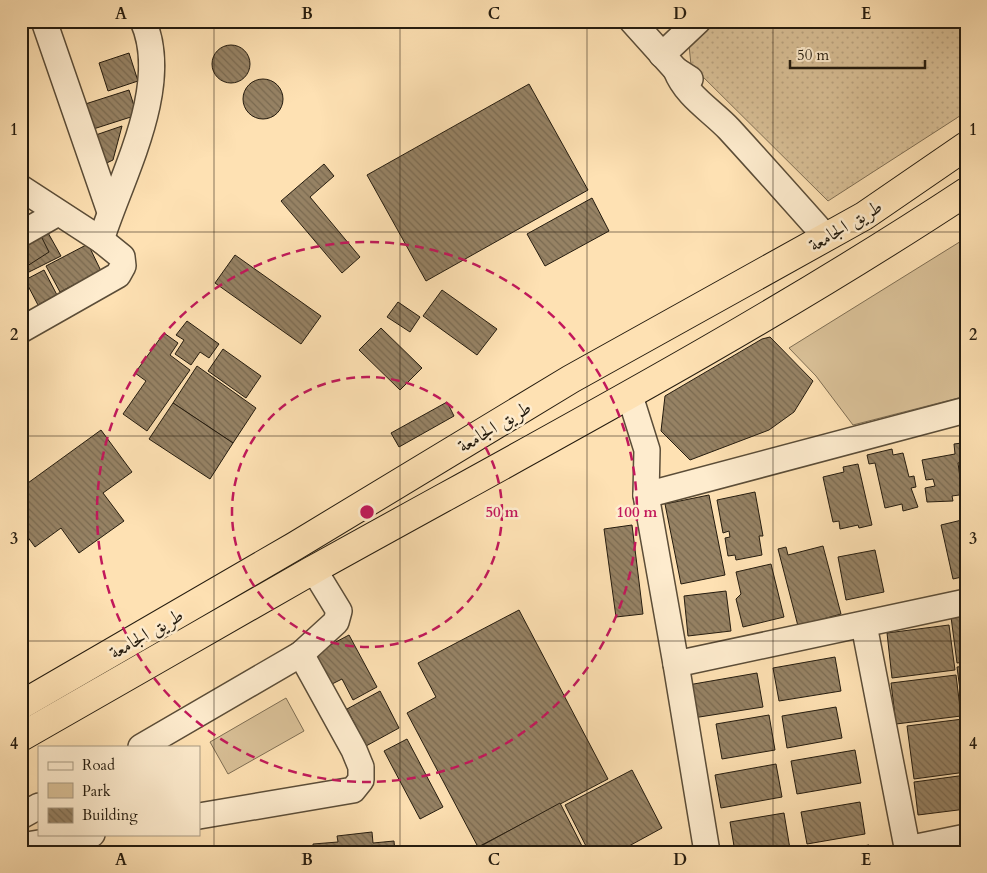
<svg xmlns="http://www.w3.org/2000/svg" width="987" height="873" font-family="Cardo,Amiri,serif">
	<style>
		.green { fill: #d9c097; stroke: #7f6e53 }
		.garden { fill: url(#garden-dots); stroke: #7f6e53 }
		.building { fill: url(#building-back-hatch); stroke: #251c0f }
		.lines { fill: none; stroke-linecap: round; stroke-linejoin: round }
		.minor-casing { stroke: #5b4d38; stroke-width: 28 }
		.highway-casing { stroke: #251c0f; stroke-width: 30 }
		.minor { stroke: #feecce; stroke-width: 25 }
		.highway { stroke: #fee1b3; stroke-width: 28 }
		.grid { fill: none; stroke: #251c0f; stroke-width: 1; stroke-opacity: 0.55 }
		.ring { fill: none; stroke: #c2185b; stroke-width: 2.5; stroke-dasharray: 9 6 }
		.labels { text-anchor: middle; stroke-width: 5; stroke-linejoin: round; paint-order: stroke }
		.street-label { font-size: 19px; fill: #251c0f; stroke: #feecce }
		.centre { fill: #c2185b; stroke: #feecce; stroke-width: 2.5 }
		.ring-label { font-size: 15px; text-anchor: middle; font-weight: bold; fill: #c2185b; stroke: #feecce; stroke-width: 5; stroke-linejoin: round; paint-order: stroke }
		.neatline { fill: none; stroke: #251c0f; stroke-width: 2 }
		.grid-label { font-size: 16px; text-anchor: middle; font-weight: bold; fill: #251c0f }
	</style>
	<defs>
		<pattern id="garden-dots" width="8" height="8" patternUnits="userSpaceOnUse" patternTransform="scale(1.25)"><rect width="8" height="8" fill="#d9c097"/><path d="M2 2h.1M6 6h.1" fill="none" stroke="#baa481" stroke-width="1.8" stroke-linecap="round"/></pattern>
		<pattern id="building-back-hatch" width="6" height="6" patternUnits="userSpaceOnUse" patternTransform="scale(1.25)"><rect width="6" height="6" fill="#968264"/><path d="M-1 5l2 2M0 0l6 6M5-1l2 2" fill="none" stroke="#7a6a51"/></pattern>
	</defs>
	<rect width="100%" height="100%" fill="#fee1b3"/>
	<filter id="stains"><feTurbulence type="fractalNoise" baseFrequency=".004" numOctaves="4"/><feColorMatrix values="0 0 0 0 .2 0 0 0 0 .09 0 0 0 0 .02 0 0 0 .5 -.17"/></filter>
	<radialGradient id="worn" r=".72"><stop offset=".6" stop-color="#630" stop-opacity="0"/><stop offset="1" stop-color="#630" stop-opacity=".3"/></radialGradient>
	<g class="green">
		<polygon points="966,238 966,396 853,425 816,376 789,348"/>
		<polygon points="286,698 304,731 228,774 210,742"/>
	</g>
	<polygon class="garden" points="702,21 966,21 966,112 828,201 691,65 689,45"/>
	<g class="building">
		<circle cx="231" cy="64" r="19"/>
		<polygon points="129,53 138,81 108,91 99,63"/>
		<circle cx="263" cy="99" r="20"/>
		<polygon points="529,84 588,190 426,281 367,175"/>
		<polygon points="129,90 137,115 84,132 76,107"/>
		<polygon points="122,126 113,160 96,168 87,138"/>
		<polygon points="324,164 334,176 310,197 360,257 342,273 281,201"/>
		<polygon points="592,198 609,231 545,266 527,234"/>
		<polygon points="47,231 61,256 27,273 21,262 21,244"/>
		<polygon points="39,232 49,252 21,270 21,242"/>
		<polygon points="88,244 101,271 60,292 46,266"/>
		<polygon points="235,255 321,316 301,344 215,283"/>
		<polygon points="44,270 57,295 38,305 25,280"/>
		<polygon points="442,290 497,329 477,355 423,316"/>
		<polygon points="398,302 420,317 410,332 387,317"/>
		<polygon points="187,321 219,344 209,358 200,352 191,365 175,354 184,340 176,335"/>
		<polygon points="381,328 422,368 400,390 359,350"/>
		<polygon points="164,333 178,343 170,355 190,370 147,431 123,414 146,381 135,373"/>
		<polygon points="770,337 813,381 794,412 769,430 690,460 661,431 665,396 762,339"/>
		<polygon points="223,349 261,376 246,398 208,371"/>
		<polygon points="197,366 256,408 233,443 173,403"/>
		<polygon points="447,402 454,416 399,447 391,433"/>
		<polygon points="173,403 233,443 210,479 149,439"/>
		<polygon points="101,430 132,472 103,493 124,521 79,553 61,528 35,547 21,528 21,488"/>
		<polygon points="962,443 966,462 958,463 961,485 966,484 966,494 952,496 953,501 927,502 925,488 935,486 933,479 926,480 922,460 955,454 954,444"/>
		<polygon points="892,449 893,455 903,453 909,477 914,476 916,487 911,488 918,507 903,511 902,504 885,508 875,463 869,464 867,455"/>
		<polygon points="858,464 872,525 859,528 858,525 840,529 839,521 833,522 823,477 844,472 843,467"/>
		<polygon points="755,492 763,536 759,536 762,555 736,560 735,555 728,556 725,538 730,537 729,531 723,533 717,500"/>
		<polygon points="709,495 725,575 681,584 665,504"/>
		<polygon points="966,519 966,576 953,579 941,525"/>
		<polygon points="632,525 643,614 616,617 604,529"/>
		<polygon points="823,546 841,614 798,626 778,549 786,547 788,555"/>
		<polygon points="875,550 884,592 846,600 838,557"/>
		<polygon points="771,564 784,617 743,627 736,599 741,594 736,572"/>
		<polygon points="726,591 731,631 688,636 684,596"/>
		<polygon points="519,610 608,779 478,847 407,713 436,697 418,663"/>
		<polygon points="966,615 966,662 957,663 951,617"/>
		<polygon points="949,625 955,670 892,678 887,633"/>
		<polygon points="349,635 377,687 353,700 342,679 332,684 315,653"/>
		<polygon points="835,657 841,691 779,701 773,668"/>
		<polygon points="966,666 966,713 963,713 957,667"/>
		<polygon points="757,673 763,707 693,718 688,685"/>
		<polygon points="956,675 961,716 896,724 891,683"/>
		<polygon points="380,691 399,728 366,746 347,709"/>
		<polygon points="836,707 842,738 787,748 782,716"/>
		<polygon points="769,715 775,750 722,759 716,724"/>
		<polygon points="963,719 966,772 914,779 907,726"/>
		<polygon points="407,739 443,807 420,819 384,751"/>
		<polygon points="855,750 861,783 797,794 791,761"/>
		<polygon points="776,764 782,797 721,808 715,775"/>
		<polygon points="632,770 662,828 618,852 589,852 565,805"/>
		<polygon points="966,775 966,809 918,815 914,782"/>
		<polygon points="860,802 865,834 807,844 801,812"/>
		<polygon points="560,803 585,852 484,852 481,846"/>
		<polygon points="784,813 790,849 772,852 735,852 730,822"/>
		<polygon points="372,832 373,843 394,841 395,852 313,852 313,844 338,842 337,836"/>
		<polygon points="869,845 870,852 830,852"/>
	</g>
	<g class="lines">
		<defs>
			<g id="minor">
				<polyline points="44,21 110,212"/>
				<polyline points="632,21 676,70 690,79"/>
				<polyline points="662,55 698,21"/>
				<path d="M676,70C686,96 711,110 729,129C762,165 794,201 826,237"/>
				<polyline points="21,188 101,240 122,257 123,266 118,275 21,330"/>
				<polyline points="21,234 58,213"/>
				<path d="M101,240C121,177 172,86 143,21"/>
				<polyline points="630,396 647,450 646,495 676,664 707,852"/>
				<polyline points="646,495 966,410"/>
				<polyline points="864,625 908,852"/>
				<polyline points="676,664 966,602"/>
				<polyline points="141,747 301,654 336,622 339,611 314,570"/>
				<polyline points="21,816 39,806"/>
				<polyline points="199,816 353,790 361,780 361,767 354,750 301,654"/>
				<polyline points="21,846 92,834"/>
				<polyline points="907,849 966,837"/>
			</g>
			<g id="highway">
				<polyline points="21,705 295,546 571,379 864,216 966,146"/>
				<path d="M21,737C118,682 214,626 311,571C532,448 755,331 966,192"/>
			</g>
		</defs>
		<use href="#minor" class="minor-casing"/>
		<use href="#highway" class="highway-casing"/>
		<use href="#minor" class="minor"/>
		<use href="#highway" class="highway"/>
	</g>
	<path class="grid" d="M214,21V852M400,21V852M587,21V852M773,21V852M21,232H966M21,436H966M21,641H966"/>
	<g class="ring">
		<circle cx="367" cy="512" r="135"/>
		<circle cx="367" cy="512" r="270"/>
	</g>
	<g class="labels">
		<g class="street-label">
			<text transform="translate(845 225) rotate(-31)" y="7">طريق الجامعة</text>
			<text transform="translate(494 426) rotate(-31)" y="7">طريق الجامعة</text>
			<text transform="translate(146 633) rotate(-30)" y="7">طريق الجامعة</text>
		</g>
	</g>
	<circle cx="367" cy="512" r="8" class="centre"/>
	<g class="ring-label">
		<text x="502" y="517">50 m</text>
		<text x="637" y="517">100 m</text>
	</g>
	<rect width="987" height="873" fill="none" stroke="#fee1b3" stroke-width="55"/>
	<rect x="38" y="746" width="162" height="90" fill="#feecce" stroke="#a79982"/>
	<rect x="48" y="762" width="25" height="8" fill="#feecce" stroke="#a79982"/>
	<text x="82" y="770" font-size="15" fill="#251c0f">Road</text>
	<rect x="48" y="783" width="25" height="15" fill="#d9c097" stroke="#a79982"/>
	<text x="82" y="796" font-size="15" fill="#251c0f">Park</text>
	<rect x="48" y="808" width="25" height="15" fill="url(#building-back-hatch)" stroke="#a79982"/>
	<text x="82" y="820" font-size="15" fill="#251c0f">Building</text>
	<path d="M790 60v8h135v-8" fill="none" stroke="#251c0f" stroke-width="2.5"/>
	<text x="797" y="60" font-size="15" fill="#251c0f" stroke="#feecce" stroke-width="4" paint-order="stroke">50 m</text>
	<rect x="28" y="28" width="932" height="818" class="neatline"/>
	<g class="grid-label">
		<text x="121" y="19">A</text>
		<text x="307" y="19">B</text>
		<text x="494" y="19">C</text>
		<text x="680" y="19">D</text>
		<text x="866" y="19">E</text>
		<text x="14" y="135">1</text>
		<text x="973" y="135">1</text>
		<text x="14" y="340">2</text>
		<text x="973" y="340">2</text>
		<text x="14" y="544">3</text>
		<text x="973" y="544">3</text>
		<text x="14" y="749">4</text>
		<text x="973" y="749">4</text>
		<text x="121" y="865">A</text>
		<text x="307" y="865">B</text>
		<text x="494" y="865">C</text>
		<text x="680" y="865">D</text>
		<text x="866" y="865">E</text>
	</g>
	<rect width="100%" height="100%" filter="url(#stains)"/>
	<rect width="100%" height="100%" fill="url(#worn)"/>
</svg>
